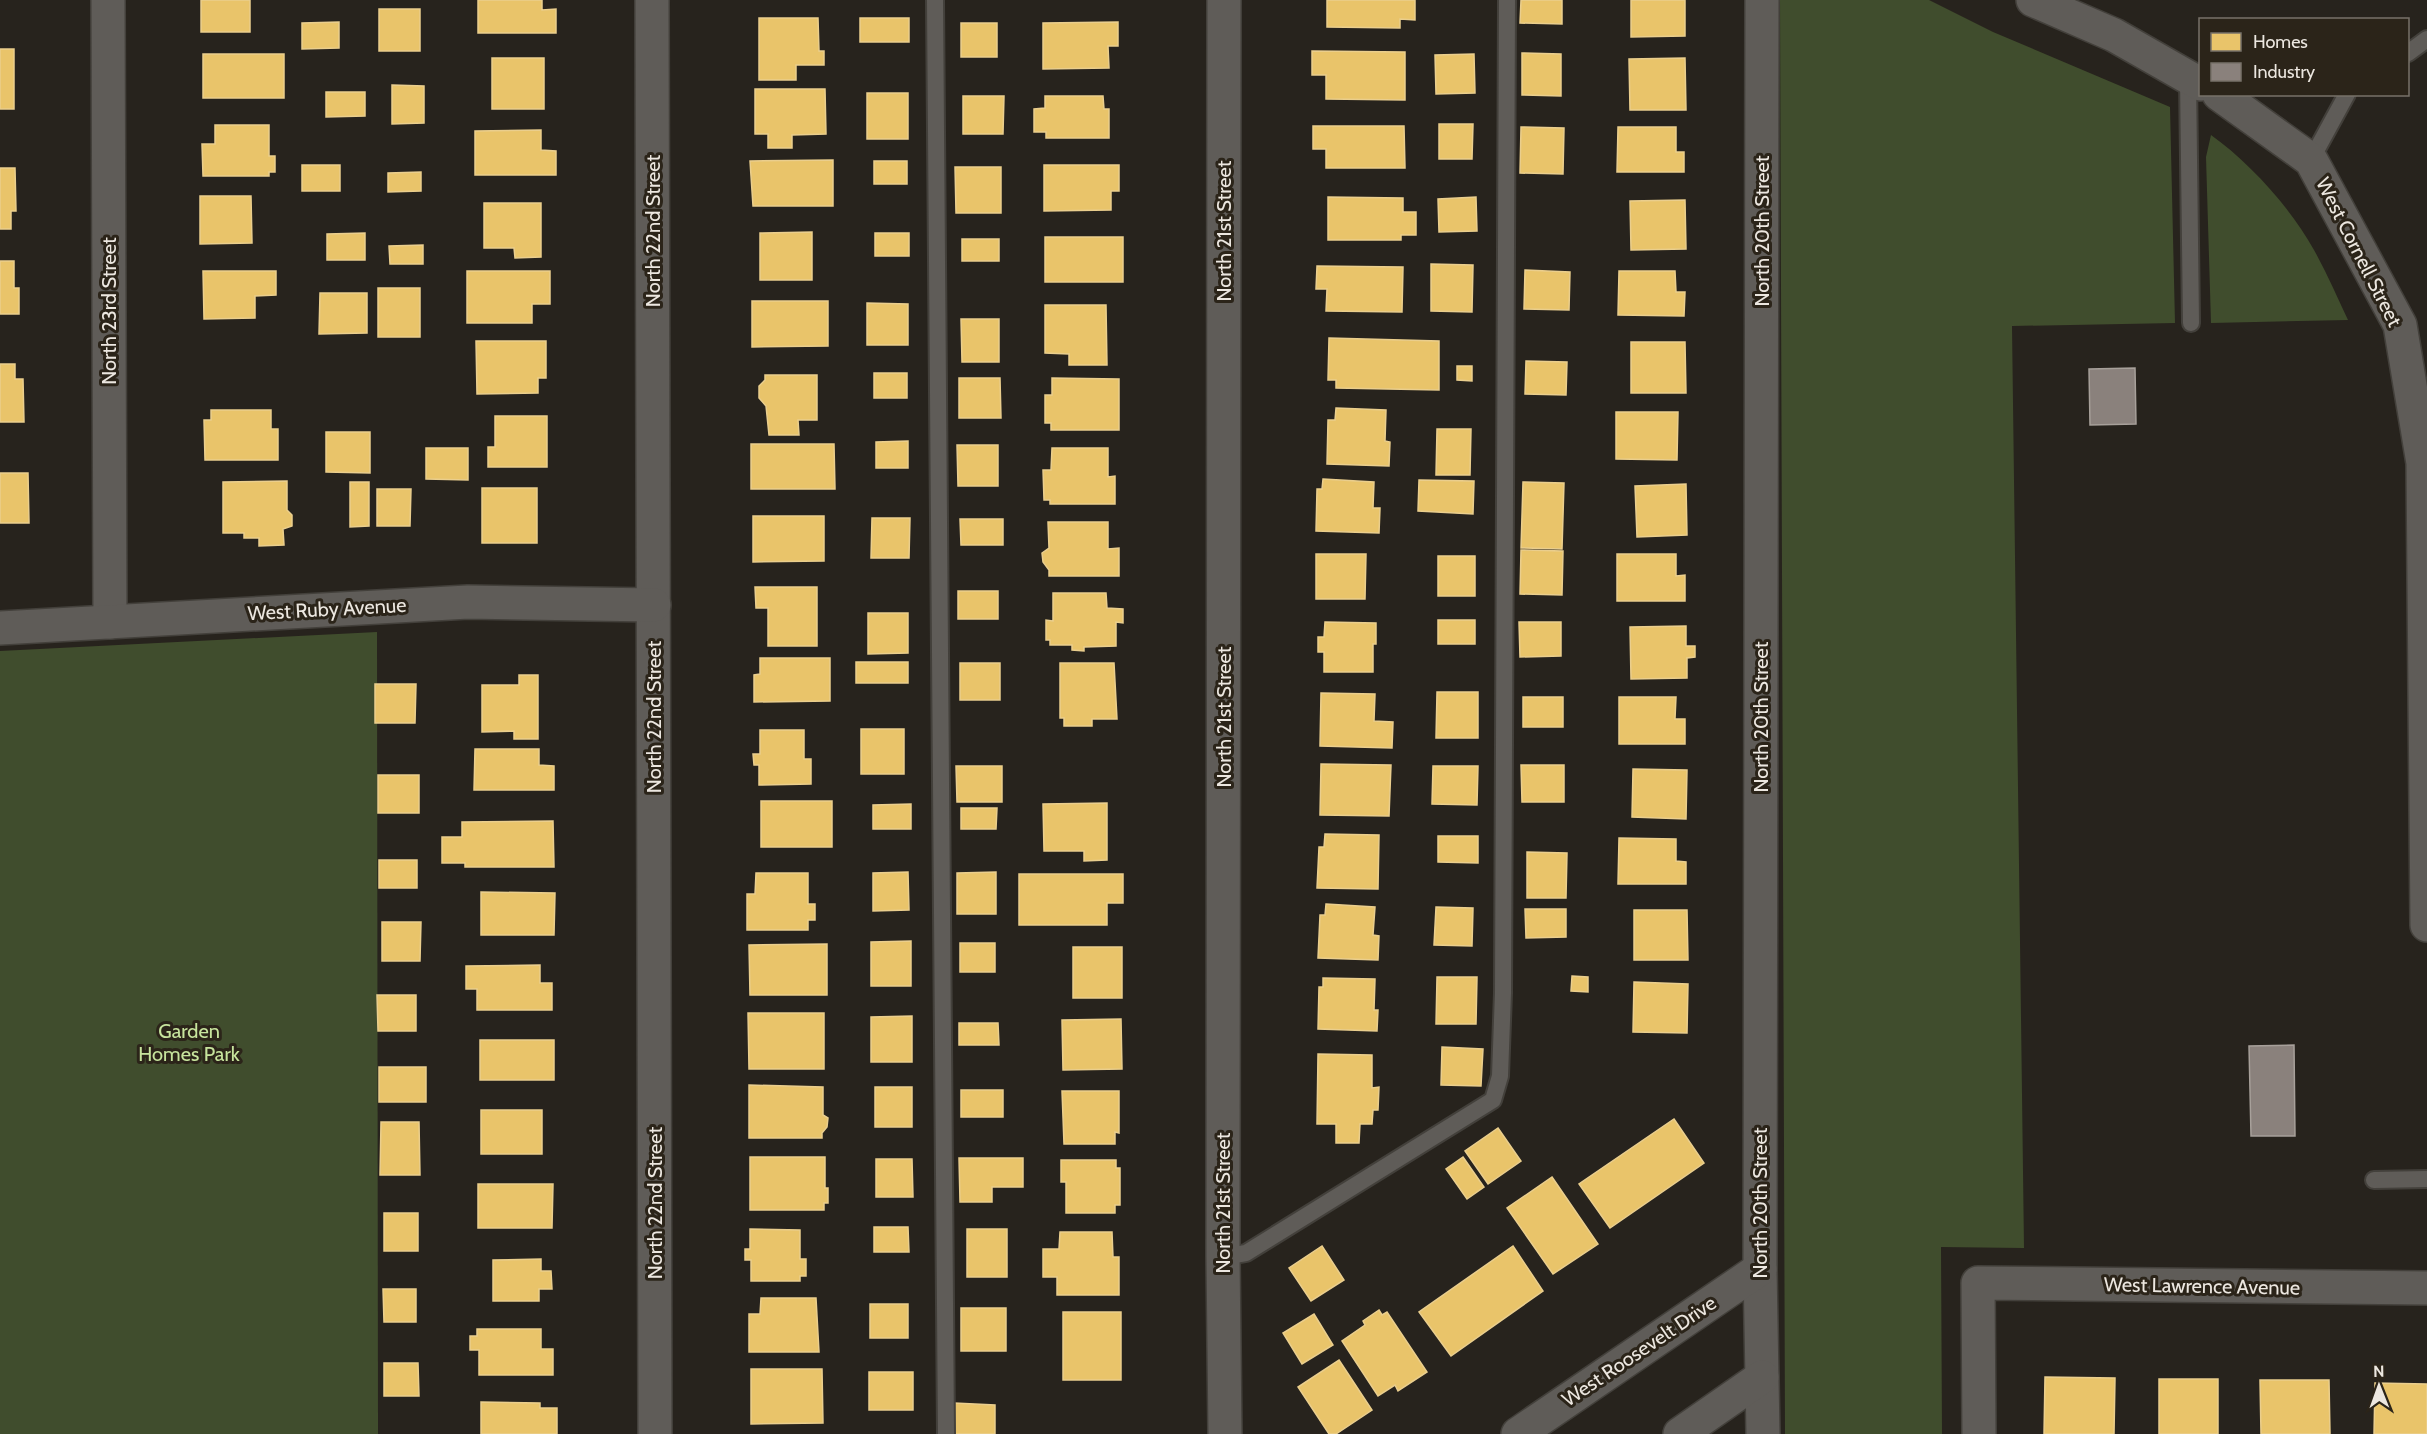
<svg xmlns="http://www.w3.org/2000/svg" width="2427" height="1434" font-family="Cabin,sans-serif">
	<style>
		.green { fill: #404d2d }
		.homes { fill: #e9c46a; stroke: #eace8d; stroke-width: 1.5 }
		.industry { fill: #8a817c; stroke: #a7a09a; stroke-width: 1.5 }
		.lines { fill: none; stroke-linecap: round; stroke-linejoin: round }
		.service-casing { stroke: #43403b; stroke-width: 20 }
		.minor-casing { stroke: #43403b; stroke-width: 36 }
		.service { stroke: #5f5c58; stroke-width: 16 }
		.minor { stroke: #5f5c58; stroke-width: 33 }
		.labels { text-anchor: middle; stroke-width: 6; stroke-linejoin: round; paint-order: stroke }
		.street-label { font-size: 20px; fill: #ece7e0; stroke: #2b2419 }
		.park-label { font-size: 20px; fill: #c7e49d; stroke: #2b2419 }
	</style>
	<rect width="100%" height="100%" fill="#27231d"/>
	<g class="green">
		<polygon points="1780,0 1929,0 1993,32 2170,107 2175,323 2012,326 2024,1248 1941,1247 1942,1434 1785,1434"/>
		<path d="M2211,135C2249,162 2291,208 2314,250C2327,273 2337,297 2348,320L2211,323L2206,157Z"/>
		<polygon points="377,632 378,1434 0,1434 0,651"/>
	</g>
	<g class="homes">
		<rect x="201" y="0" width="49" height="32"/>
		<polygon points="478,0 542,0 542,10 556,9 556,33 478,33"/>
		<polygon points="1327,0 1415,0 1415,20 1400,19 1400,28 1327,27"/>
		<polygon points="1521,0 1562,0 1562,24 1520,23"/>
		<polygon points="1631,0 1685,0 1685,36 1631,37"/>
		<rect x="379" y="9" width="41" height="42"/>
		<polygon points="759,18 818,18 819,51 824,51 824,65 796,65 796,80 759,80"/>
		<rect x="860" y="18" width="49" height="24"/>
		<polygon points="339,22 339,48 302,49 302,23"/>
		<polygon points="1118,22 1118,46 1108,46 1109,68 1043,69 1043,23"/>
		<rect x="961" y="23" width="36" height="34"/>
		<rect x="0" y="49" width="14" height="60"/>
		<polygon points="1312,51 1405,52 1405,100 1326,99 1326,75 1312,75"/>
		<polygon points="1522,53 1561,54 1561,96 1522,95"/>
		<rect x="203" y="54" width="81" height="44"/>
		<polygon points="1474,54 1475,93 1436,94 1435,55"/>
		<rect x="492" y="58" width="52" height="51"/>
		<polygon points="1685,58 1686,110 1630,110 1629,59"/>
		<polygon points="392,85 424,86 424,123 392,124"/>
		<polygon points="755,89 825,89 826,134 792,135 792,148 768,148 768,134 755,134"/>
		<polygon points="326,92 365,92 365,116 326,117"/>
		<rect x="867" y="93" width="41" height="46"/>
		<polygon points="963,96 1004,96 1003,134 963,134"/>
		<polygon points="1045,96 1103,96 1104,109 1109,109 1109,138 1046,138 1046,132 1034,132 1034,109 1045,108"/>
		<polygon points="1439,124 1473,124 1472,159 1439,159"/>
		<polygon points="215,125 269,125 269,156 275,156 275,172 269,172 269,176 203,176 202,144 215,144"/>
		<polygon points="1313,126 1404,126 1405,168 1326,168 1326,149 1313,149"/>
		<polygon points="1521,127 1564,128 1563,174 1520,173"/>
		<polygon points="1618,127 1676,127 1676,152 1684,152 1684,172 1617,172"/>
		<polygon points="541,130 541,150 556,151 556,175 475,175 475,131"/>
		<polygon points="833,160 833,206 753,206 750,161"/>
		<rect x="874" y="161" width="33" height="23"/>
		<rect x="302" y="165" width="38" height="26"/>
		<polygon points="1044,165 1119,165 1119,191 1111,191 1111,210 1044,211"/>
		<polygon points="955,167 1001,167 1001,213 956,213"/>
		<polygon points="0,168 15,168 16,211 11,211 11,229 0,229"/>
		<polygon points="421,172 421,191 388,192 388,173"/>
		<polygon points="200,196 251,196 252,243 200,244"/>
		<polygon points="1328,197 1403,198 1403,212 1416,212 1416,235 1401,235 1401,240 1328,240"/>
		<polygon points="1476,197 1477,231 1439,232 1438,199"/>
		<polygon points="1685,200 1686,249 1631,250 1630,201"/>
		<polygon points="484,203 541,203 541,257 515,258 514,248 484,248"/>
		<polygon points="812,232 812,280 760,280 760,233"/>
		<polygon points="365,233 365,260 327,260 327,234"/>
		<rect x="875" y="233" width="34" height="23"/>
		<rect x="1045" y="237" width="78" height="45"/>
		<rect x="962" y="239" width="37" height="22"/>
		<polygon points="423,245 423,264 390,264 389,246"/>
		<polygon points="0,261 14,261 14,288 19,288 19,314 0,314"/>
		<polygon points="1431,264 1473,265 1472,312 1431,311"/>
		<polygon points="1317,266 1403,267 1402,312 1326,311 1327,289 1316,289"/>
		<polygon points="1525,270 1570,272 1569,310 1524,309"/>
		<polygon points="203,271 276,271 276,295 255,296 255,318 204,319"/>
		<polygon points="467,271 550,271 550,304 532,304 532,323 467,323"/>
		<polygon points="1619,271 1675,271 1676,292 1685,292 1684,316 1618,315"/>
		<rect x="378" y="288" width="42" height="49"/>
		<polygon points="320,293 367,293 367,333 319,334"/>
		<polygon points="752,301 828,301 828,346 752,347"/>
		<polygon points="867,303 908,304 908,345 867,345"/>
		<polygon points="1045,305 1106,305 1107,365 1069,365 1069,354 1045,353"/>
		<polygon points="961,319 999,319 999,362 962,362"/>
		<polygon points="1329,338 1439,341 1439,390 1336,388 1336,380 1328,380"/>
		<polygon points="476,341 546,341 546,378 538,378 538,393 477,394"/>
		<polygon points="1631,342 1685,342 1686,393 1631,393"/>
		<polygon points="1526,361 1567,362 1566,395 1525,394"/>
		<polygon points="0,364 15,364 15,379 23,379 24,422 0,422"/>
		<polygon points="1457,366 1472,366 1472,381 1457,380"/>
		<rect x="874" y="373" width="33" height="25"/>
		<polygon points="765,375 817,375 817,420 798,420 799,435 769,435 766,406 759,398 759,386 765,380"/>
		<polygon points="959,378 1000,378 1001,418 959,418"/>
		<polygon points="1052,378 1119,379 1119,430 1051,430 1051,423 1045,423 1045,395 1052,395"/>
		<polygon points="1336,408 1386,410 1385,441 1390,442 1389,466 1327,464 1328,420 1335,420"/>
		<polygon points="211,410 271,410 271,429 278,429 278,460 205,460 204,420 211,420"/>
		<polygon points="1616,412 1678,412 1677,460 1616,459"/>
		<polygon points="495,416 547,416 547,467 488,467 488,447 495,447"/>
		<polygon points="1437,429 1471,429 1470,475 1436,475"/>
		<polygon points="326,432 370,432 370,473 326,472"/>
		<polygon points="908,441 908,468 876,468 876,442"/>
		<polygon points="751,444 834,444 835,489 751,489"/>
		<polygon points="957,445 998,445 998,486 958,486"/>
		<polygon points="426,448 468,448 468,480 426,479"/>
		<polygon points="1052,448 1108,448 1108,477 1115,476 1115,504 1050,504 1050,500 1044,500 1043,470 1051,470"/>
		<polygon points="0,473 28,473 29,523 0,523"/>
		<polygon points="1323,479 1374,482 1373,508 1380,508 1379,533 1316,531 1317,489 1322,489"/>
		<polygon points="1419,480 1474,481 1473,514 1418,511"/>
		<polygon points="287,481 287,510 292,515 292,526 283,529 284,545 259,546 259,538 244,538 244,533 223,533 223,482"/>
		<polygon points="350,482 369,482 369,526 350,527"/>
		<polygon points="1523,482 1564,483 1562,549 1521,548"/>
		<polygon points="1686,484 1687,535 1637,537 1635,486"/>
		<rect x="482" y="488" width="55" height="55"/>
		<polygon points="377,489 411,489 410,526 377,526"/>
		<polygon points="753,516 824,516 824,561 753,562"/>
		<polygon points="872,518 910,518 909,558 871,558"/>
		<polygon points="960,519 1003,519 1003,545 961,545"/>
		<polygon points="1048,522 1108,522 1108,549 1119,548 1119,576 1049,576 1049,570 1043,562 1042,553 1049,548"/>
		<polygon points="1521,550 1563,551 1562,595 1520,594"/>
		<polygon points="1316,554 1366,554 1365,599 1316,599"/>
		<polygon points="1617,554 1676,554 1676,576 1685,575 1685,601 1617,601"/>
		<rect x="1438" y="556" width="37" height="40"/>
		<polygon points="755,587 817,587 817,646 768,646 768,608 756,608"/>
		<rect x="958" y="591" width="40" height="28"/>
		<polygon points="1053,593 1106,593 1107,608 1123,609 1123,623 1116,622 1116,646 1084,647 1084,651 1072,650 1072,645 1050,645 1050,640 1046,640 1046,620 1053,621"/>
		<polygon points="868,613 908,613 908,653 868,654"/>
		<rect x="1438" y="620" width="37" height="24"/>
		<polygon points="1325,622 1376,623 1376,644 1373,644 1373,672 1324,672 1324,652 1318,652 1318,637 1324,637"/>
		<polygon points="1519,622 1561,622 1561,656 1520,657"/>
		<polygon points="1686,626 1686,646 1695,646 1695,657 1687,658 1687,678 1631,679 1630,627"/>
		<polygon points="760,658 830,658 830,701 754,702 754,675 760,674"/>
		<rect x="856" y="662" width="52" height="21"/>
		<rect x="960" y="663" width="40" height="37"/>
		<polygon points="1060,663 1114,663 1117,719 1092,719 1092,726 1064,726 1064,718 1060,718"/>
		<polygon points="519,675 538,675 538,739 514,739 514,731 482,732 482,685 519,685"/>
		<polygon points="375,684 416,684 415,723 375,723"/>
		<polygon points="1437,692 1478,692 1478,738 1436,738"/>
		<polygon points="1321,693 1375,694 1374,721 1393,722 1392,748 1320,746"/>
		<rect x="1523" y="697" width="40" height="30"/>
		<polygon points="1619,697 1676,697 1675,719 1685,719 1685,744 1619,744"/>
		<rect x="861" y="729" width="43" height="45"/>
		<polygon points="760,730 804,730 804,759 811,759 811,784 759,785 759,765 754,765 753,754 760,754"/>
		<polygon points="475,749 539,749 539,765 554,766 554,790 474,790"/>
		<polygon points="1321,764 1391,765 1389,816 1320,815"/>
		<polygon points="1521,765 1564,765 1564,802 1522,802"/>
		<polygon points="956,766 1002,766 1002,802 957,802"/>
		<polygon points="1433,766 1478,766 1477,805 1432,804"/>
		<polygon points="1633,769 1687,770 1686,819 1632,817"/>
		<rect x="378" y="775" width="41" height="38"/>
		<rect x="761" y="801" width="71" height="46"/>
		<polygon points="1107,803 1107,860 1084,861 1084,851 1044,851 1043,804"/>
		<polygon points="911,804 911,829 873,829 873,805"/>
		<polygon points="961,808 997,808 996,829 961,829"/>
		<polygon points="553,821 554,867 465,867 465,863 442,863 442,837 462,837 462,822"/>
		<polygon points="1325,834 1379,835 1378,889 1317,888 1319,847 1324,847"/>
		<polygon points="1438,836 1478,836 1478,863 1438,862"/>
		<polygon points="1619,838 1676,839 1676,861 1686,862 1686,884 1618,884"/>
		<polygon points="1527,852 1567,853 1566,898 1527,898"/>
		<rect x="379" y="860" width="38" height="28"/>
		<polygon points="908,872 909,910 873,911 873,873"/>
		<polygon points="996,872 996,914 957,914 957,873"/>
		<polygon points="756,873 808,873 808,904 815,904 815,920 808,920 808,930 747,930 747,894 755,894"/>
		<polygon points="1019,874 1123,874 1123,903 1107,903 1107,925 1019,925"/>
		<polygon points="481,892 555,893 554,935 481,935"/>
		<polygon points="1326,904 1375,907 1373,935 1379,936 1378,960 1318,958 1320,915 1325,915"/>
		<polygon points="1436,907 1473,908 1472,946 1434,945"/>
		<polygon points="1525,909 1566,909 1566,937 1526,938"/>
		<polygon points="1634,910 1687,910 1688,960 1634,960"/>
		<polygon points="382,922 421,922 420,961 382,961"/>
		<polygon points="911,941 911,986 871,986 871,942"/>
		<rect x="960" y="943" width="35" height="29"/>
		<polygon points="827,944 827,995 750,995 749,945"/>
		<rect x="1073" y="947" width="49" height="51"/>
		<polygon points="540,965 540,983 552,983 552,1010 477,1010 477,989 466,989 466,966"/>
		<polygon points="1572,976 1588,977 1588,992 1571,991"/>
		<polygon points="1437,977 1477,977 1476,1024 1436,1024"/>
		<polygon points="1323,978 1375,979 1374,1010 1378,1010 1377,1031 1318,1029 1319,987 1323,987"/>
		<polygon points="1634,982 1688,984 1687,1033 1633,1032"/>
		<polygon points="377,995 416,995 416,1031 378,1031"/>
		<polygon points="748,1013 824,1013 824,1069 749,1069"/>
		<polygon points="912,1016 912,1062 871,1062 871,1017"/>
		<polygon points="1121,1019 1122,1069 1063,1070 1062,1020"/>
		<polygon points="959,1023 998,1023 999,1045 959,1045"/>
		<rect x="480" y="1040" width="74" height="40"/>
		<polygon points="1442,1047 1483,1049 1481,1086 1441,1085"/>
		<polygon points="1318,1054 1372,1055 1372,1088 1379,1087 1378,1110 1373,1110 1372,1124 1360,1124 1359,1143 1336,1143 1336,1124 1317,1124"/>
		<rect x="379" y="1067" width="47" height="35"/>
		<polygon points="749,1085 823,1087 823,1115 828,1118 827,1127 822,1133 822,1138 749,1138"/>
		<rect x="875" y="1087" width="37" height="40"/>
		<rect x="961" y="1090" width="42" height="27"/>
		<polygon points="1062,1091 1119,1091 1119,1133 1115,1132 1115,1144 1064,1144"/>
		<rect x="481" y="1110" width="61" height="44"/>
		<polygon points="1674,1119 1704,1163 1610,1228 1579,1184"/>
		<polygon points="381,1122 419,1122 420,1175 380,1175"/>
		<polygon points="1498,1128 1521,1161 1488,1184 1465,1151"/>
		<polygon points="750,1157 825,1157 825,1188 828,1188 828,1203 824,1203 824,1210 750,1210"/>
		<polygon points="1463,1157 1484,1187 1467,1199 1446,1169"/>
		<polygon points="959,1158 1023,1158 1023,1187 992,1187 992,1202 960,1202"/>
		<polygon points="876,1159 912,1159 913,1197 876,1197"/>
		<polygon points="1061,1160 1116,1160 1116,1168 1120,1168 1120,1205 1115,1205 1115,1213 1066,1213 1066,1182 1061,1182"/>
		<polygon points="1552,1177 1598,1244 1553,1274 1507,1208"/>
		<polygon points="478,1184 553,1184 552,1228 478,1228"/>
		<rect x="384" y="1213" width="34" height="38"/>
		<polygon points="874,1227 908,1227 909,1252 874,1252"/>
		<polygon points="750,1229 800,1230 800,1259 806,1259 806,1276 800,1276 800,1281 751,1281 751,1260 745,1260 745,1249 750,1249"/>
		<rect x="967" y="1229" width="40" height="48"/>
		<polygon points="1060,1232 1112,1232 1113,1257 1119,1257 1119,1295 1057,1295 1057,1277 1043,1277 1043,1249 1059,1249"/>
		<polygon points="1322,1246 1344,1280 1311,1301 1289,1268"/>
		<polygon points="1513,1246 1543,1291 1451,1356 1419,1312"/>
		<polygon points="541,1259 541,1271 551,1271 552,1289 539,1289 539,1301 493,1301 493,1260"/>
		<polygon points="383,1289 416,1289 416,1322 384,1322"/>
		<polygon points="761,1298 816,1298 819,1352 749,1352 749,1314 760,1314"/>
		<rect x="870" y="1304" width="38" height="34"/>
		<rect x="961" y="1308" width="45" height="43"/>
		<polygon points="1379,1310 1382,1315 1387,1312 1427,1372 1398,1391 1395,1385 1378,1396 1342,1341 1365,1325 1363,1321"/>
		<rect x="1063" y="1312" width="58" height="68"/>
		<polygon points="1314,1314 1333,1345 1302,1364 1283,1333"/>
		<polygon points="477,1329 541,1329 541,1349 553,1349 553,1375 479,1375 479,1350 470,1350 470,1336 477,1336"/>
		<polygon points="1339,1360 1372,1410 1336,1434 1329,1434 1298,1387"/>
		<polygon points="384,1363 418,1363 419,1396 384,1396"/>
		<polygon points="751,1369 822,1369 823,1423 751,1424"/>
		<rect x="869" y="1372" width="44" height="38"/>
		<polygon points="2045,1377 2115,1378 2114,1434 2044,1434"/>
		<rect x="2159" y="1379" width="59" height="55"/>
		<polygon points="2260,1380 2329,1380 2330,1434 2261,1434"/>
		<polygon points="2375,1383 2427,1384 2427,1434 2374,1434"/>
		<polygon points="481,1402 540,1403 540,1408 557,1408 557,1434 481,1434"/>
		<polygon points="954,1403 995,1405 995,1434 954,1434"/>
	</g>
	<g class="industry">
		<polygon points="2135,368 2136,424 2090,425 2089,369"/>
		<polygon points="2294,1045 2295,1136 2251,1136 2249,1046"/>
	</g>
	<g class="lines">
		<defs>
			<g id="service">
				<polyline points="935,0 946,1434"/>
				<polyline points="2408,53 2427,39"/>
				<polyline points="2188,77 2191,323"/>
				<polyline points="2311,160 2347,94"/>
				<polyline points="2374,1180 2427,1179"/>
				<polyline points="1223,1257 1246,1253 1493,1100 1500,1076 1503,993 1507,0"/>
			</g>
			<g id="minor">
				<polyline points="108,0 110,622"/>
				<polyline points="652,0 655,1434"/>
				<polyline points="1224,0 1223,1257 1225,1434"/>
				<polyline points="1762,0 1760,1269 1763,1434"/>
				<polyline points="2033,0 2114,35 2200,84"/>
				<polyline points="2219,94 2311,160 2400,325 2423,463 2427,925"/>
				<polyline points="0,628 468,602 654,605"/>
				<polyline points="1518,1434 1760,1269"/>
				<polyline points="1680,1434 1762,1377"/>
				<polyline points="1979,1434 1978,1283 2427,1288"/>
			</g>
		</defs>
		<use href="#service" class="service-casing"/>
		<use href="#minor" class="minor-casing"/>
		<use href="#service" class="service"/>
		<use href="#minor" class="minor"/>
	</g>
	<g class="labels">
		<g class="street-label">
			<text transform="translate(653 231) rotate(-90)" y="7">North 22nd Street</text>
			<text transform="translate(1224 231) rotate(-90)" y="7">North 21st Street</text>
			<text transform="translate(1762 231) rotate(-90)" y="7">North 20th Street</text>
			<text transform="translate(2359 252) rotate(63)" y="7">West Cornell Street</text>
			<text transform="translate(109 311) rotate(-90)" y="7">North 23rd Street</text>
			<text transform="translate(327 609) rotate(-3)" y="7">West Ruby Avenue</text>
			<text transform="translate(654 717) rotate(-90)" y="7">North 22nd Street</text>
			<text transform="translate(1224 717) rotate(-90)" y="7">North 21st Street</text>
			<text transform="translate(1761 717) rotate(-90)" y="7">North 20th Street</text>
			<text transform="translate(655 1203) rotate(-90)" y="7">North 22nd Street</text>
			<text transform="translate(1223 1203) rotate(-90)" y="7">North 21st Street</text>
			<text transform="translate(1760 1203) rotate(-90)" y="7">North 20th Street</text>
			<text transform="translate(2202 1286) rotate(1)" y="7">West Lawrence Avenue</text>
			<text transform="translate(1639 1351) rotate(-34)" y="7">West Roosevelt Drive</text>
		</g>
		<g class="park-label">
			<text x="189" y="1038">Garden<tspan x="189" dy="23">Homes Park</tspan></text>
		</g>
	</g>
	<rect x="2199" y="18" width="210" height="78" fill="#2b2419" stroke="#787269" stroke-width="1.5"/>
	<rect x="2211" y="33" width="30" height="18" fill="#e9c46a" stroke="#787269" stroke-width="1.5"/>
	<text x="2253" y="48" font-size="18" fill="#ece7e0">Homes</text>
	<rect x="2211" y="63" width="30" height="18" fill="#8a817c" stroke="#787269" stroke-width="1.5"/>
	<text x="2253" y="78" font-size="18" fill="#ece7e0">Industry</text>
	<g transform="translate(2379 1386) rotate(359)" stroke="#2b2419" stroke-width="4.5" paint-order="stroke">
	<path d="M0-4.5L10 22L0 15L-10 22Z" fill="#ece7e0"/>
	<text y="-9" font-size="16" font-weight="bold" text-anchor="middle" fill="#ece7e0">N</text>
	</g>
</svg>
